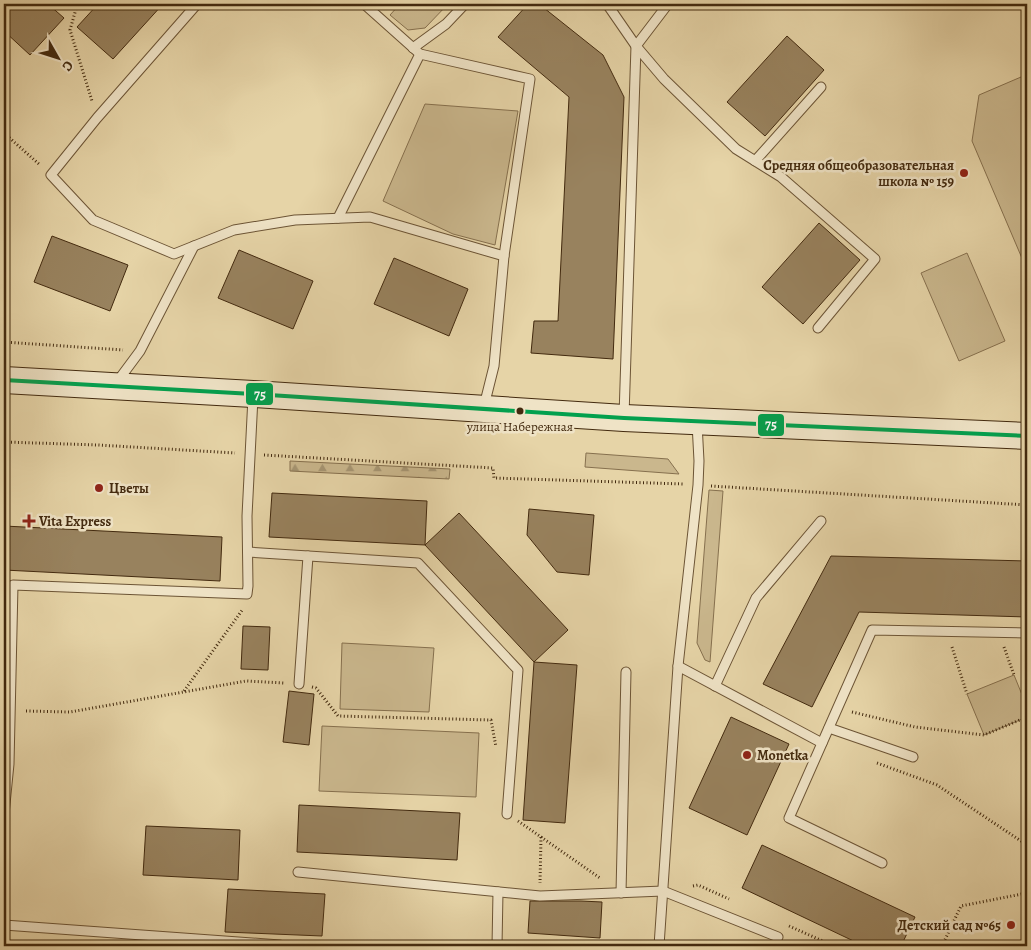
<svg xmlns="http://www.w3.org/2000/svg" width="1031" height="950" font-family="Alegreya,serif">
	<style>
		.green { fill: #cab78d; stroke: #86704e }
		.forest { fill: url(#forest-firs); stroke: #86704e }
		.building { fill: #98825e; stroke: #432a0f }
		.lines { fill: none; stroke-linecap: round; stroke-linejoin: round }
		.lane-casing { stroke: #6c5435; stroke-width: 11 }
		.secondary-casing { stroke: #432a0f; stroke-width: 28 }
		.path { stroke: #432a0f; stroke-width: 3; stroke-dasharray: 1 2.5; stroke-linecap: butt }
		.lane { stroke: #efe3c6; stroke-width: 9 }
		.secondary { stroke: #efe3c6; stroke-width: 26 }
		.bus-1-casing { stroke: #efe3c6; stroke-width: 8 }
		.bus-1 { stroke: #03a04e; stroke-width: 4 }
		.poi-dot { fill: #8f2418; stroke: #efe3c6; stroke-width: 2 }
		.bus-dot { fill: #432a0f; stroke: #efe3c6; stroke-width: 2 }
		.labels { text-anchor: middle; stroke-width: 5; stroke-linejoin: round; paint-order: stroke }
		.bus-label { font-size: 13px; fill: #432a0f; stroke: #efe3c6 }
		.poi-label { font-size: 14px; font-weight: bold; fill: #432a0f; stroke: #efe3c6; text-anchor: start }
		.line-badge { stroke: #efe3c6; stroke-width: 2 }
		.badge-label { font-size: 14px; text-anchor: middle; font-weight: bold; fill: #fff }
	</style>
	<defs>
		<pattern id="forest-firs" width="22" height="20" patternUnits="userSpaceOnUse" patternTransform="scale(1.25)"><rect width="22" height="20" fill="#cab78d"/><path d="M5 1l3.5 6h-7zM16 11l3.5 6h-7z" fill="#a69572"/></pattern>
	</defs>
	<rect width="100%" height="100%" fill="#e6d4a7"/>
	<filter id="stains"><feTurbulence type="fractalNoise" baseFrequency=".004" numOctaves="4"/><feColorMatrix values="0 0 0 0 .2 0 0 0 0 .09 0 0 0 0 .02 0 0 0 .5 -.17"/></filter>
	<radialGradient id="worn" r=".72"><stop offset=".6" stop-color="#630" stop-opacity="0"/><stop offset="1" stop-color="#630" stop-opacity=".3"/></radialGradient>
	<g class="green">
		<polygon points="400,4 448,4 425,28 408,30 390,15"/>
		<polygon points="1021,77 1027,79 1027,270 972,141 979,95"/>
		<polygon points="425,104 518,111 495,245 453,234 383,201"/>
		<polygon points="967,253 1005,341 959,361 921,273"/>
		<polygon points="586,453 668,459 679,474 585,467"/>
		<polygon points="709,490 723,491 710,662 705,660 697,643"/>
		<polygon points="342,643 434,648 429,712 340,709"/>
		<polygon points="1014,675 1027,707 1027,717 984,735 967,694"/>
		<polygon points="322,726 479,733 476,797 319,791"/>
	</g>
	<polygon class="forest" points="290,461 450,469 449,479 290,471"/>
	<g class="building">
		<polygon points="4,4 48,4 64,18 30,55 4,31"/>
		<polygon points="98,4 163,4 113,59 77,27"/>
		<polygon points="528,4 539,4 603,55 624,97 613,359 531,353 534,321 558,321 569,97 498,37"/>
		<polygon points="787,36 824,70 765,136 727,102"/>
		<polygon points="819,223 860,260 803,324 762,287"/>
		<polygon points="52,236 128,265 110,311 34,282"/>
		<polygon points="239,250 313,281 293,329 218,298"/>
		<polygon points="394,258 468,289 449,336 374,304"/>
		<polygon points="272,493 427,501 425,545 269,537"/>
		<polygon points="529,509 594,515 589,575 557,572 527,535"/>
		<polygon points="459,513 568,630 534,662 425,545"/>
		<polygon points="4,526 222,537 220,581 4,570"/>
		<polygon points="831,556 1027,561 1027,617 859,612 812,707 763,684"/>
		<polygon points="243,626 270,627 268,670 241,669"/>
		<polygon points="534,662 577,665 565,823 523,820"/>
		<polygon points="289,691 314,694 309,745 283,742"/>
		<polygon points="731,717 789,744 747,835 689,808"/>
		<polygon points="299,805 460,813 457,860 297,852"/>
		<polygon points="146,826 240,830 238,880 143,875"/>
		<polygon points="762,845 915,917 901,946 864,946 742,888"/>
		<polygon points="228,889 325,894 322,936 225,932"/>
		<polygon points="530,901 581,901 602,902 600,938 528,933"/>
	</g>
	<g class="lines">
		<defs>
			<g id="lane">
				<polyline points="197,4 97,118 51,175 93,220 174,254 234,230 295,220 370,217 504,256 494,366 484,406"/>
				<polyline points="364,4 420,54 530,79 504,256"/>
				<polyline points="607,4 636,46 664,79 736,149 781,177 875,259 818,328"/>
				<polyline points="413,48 446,24 465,4"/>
				<polyline points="755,161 821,87"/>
				<polyline points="338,218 420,54"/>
				<polyline points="117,382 140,351 194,246"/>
				<polyline points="624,416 636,46 668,4"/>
				<polyline points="248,552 418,563 518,670 507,814"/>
				<polyline points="678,666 822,743"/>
				<polyline points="299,684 308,556"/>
				<polyline points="715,686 756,598 821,521"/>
				<polyline points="829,728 913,757"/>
				<polyline points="4,814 9,764 13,585 247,594 248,586 247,516 253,397"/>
				<polyline points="882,863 789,818 872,630 1027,633"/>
				<polyline points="298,872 540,896 663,891 778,937"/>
				<polyline points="621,893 626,672"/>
				<polyline points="4,925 280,945 280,946"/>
				<polyline points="497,946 498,892"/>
				<polyline points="659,946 678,666 698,485 699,461 697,423"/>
			</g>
			<polyline id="secondary" points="4,380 253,394 624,418 1027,436"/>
		</defs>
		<use href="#lane" class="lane-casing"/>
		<use href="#secondary" class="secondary-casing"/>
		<g class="path">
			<polyline points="76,9 70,30 92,101"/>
			<polyline points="4,133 40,165"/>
			<polyline points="4,342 123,350"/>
			<polyline points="4,442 98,445 235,453"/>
			<polyline points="264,455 493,468 494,478 683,484"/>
			<polyline points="711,486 1027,505"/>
			<polyline points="952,647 967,694"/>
			<polyline points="1004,647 1014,675"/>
			<polyline points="312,687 316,688 338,716 491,720 496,747"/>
			<polyline points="184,691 243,609"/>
			<polyline points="26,711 70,712 246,681 284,683"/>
			<polyline points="852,712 915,727 984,735 1027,717"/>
			<polyline points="877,763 937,785 1027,845"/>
			<polyline points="518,821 541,837 540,883"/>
			<polyline points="541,837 600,878"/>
			<polyline points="693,886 698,885 729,899"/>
			<polyline points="789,926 834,946"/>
			<polyline points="942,946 961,906 1027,893"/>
		</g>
		<use href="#lane" class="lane"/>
		<use href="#secondary" class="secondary"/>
		<defs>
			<polyline id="bus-1" points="4,380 253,394 624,418 1027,436"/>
		</defs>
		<use href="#bus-1" class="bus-1-casing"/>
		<use href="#bus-1" class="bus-1"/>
	</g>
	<g class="poi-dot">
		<circle cx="964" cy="173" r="5"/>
		<circle cx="99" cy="488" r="5"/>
		<path d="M26.5 513.5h5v5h5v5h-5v5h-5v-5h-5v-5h5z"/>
		<circle cx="747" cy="755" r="5"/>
		<circle cx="1011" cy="925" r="5"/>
	</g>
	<circle class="bus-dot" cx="520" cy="411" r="4.5"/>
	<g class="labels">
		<g class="bus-label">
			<text x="520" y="431">улица Набережная</text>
		</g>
		<g class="poi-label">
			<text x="954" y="170" text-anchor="end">Средняя общеобразовательная<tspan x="954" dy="16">школа № 159</tspan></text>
			<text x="109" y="493">Цветы</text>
			<text x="39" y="526">Vita Express</text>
			<text x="757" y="760">Monetka</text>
			<text x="1001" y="930" text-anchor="end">Детский сад №65</text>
		</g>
	</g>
	<g class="line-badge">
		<rect x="245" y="382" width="29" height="24" rx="5" fill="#03a04e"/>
		<rect x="757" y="413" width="28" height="24" rx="5" fill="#03a04e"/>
	</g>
	<g class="badge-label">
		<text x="260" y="399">75</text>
		<text x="771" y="429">75</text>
	</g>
	<rect width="1031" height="950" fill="none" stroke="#e6d4a7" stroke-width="20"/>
	<rect x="5" y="5" width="1021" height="940" fill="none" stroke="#432a0f" stroke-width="2.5"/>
	<rect x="10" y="10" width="1011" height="930" fill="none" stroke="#432a0f"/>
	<g transform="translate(58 58) rotate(129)" stroke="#efe3c6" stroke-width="4" paint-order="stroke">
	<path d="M0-4L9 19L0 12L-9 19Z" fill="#432a0f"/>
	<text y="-8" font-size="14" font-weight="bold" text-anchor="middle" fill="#432a0f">С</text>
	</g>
	<rect width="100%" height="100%" filter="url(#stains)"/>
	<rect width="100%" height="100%" fill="url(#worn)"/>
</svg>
